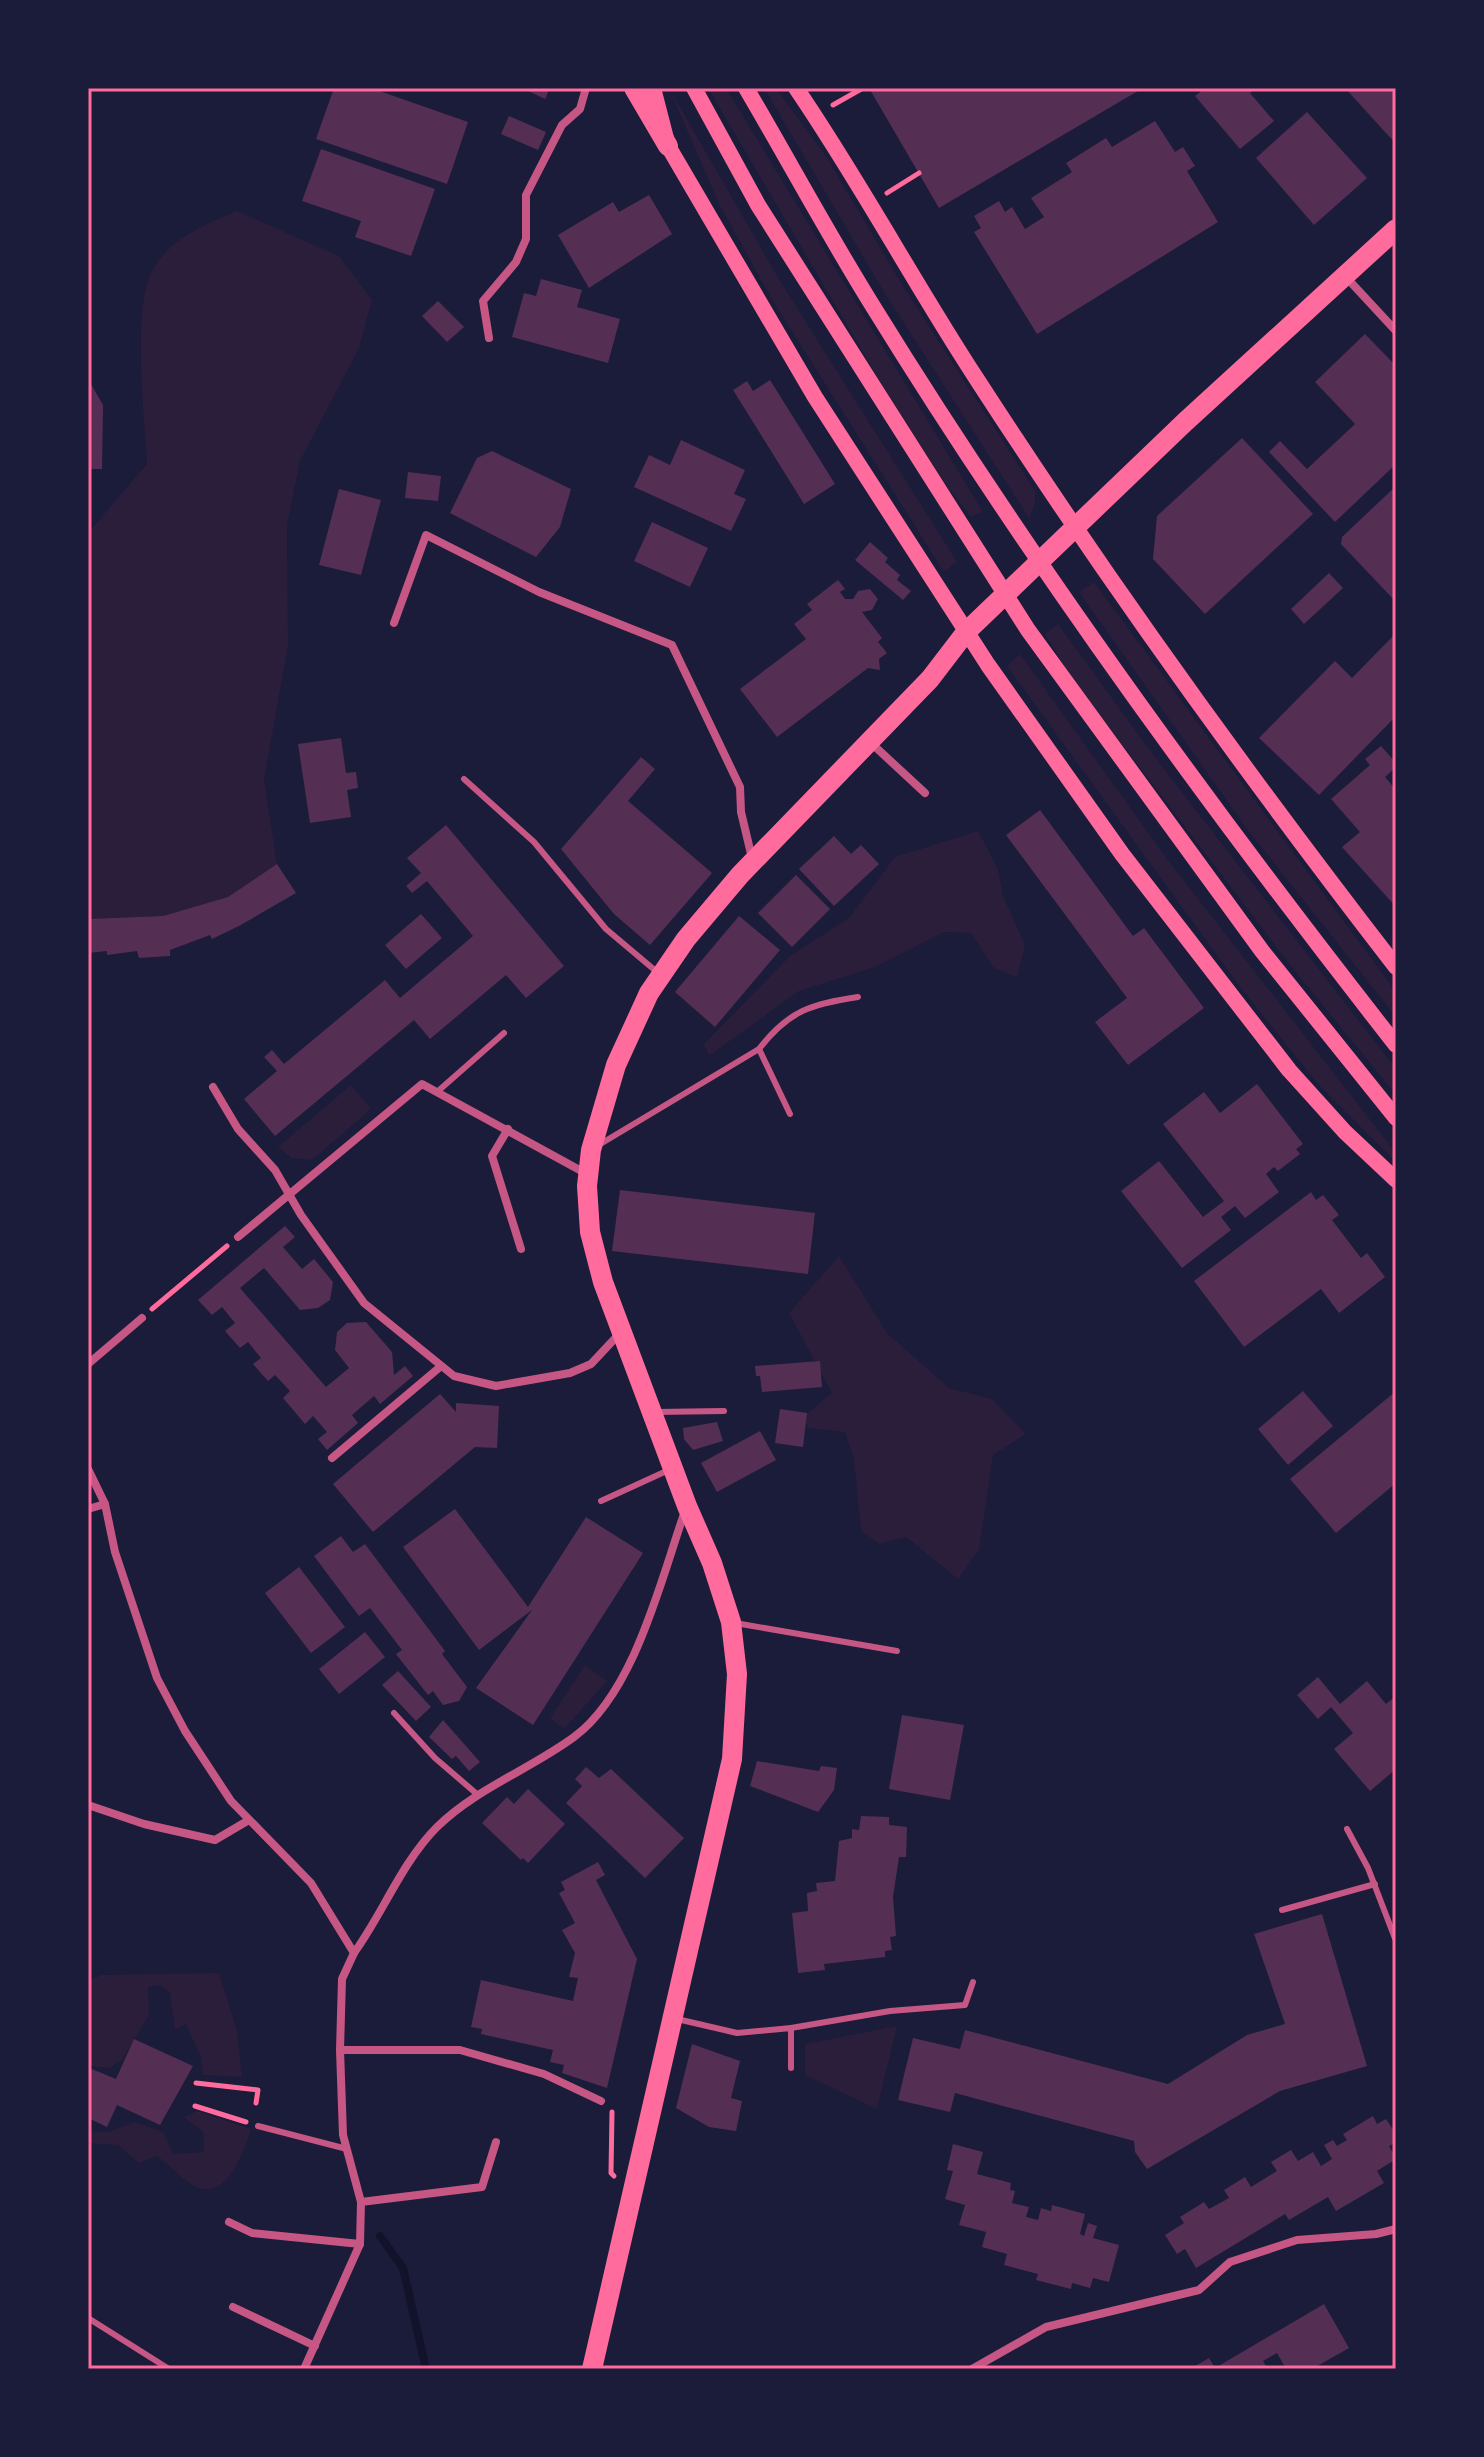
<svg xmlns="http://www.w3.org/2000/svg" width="1484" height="2457" font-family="Signika,sans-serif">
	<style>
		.green { fill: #2a1e3b }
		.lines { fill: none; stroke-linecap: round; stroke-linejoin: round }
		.stream { stroke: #12122b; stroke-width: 8 }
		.building { fill: #542f53 }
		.path { stroke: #ff6b9d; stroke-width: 5 }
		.service { stroke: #c65784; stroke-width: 6 }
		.minor { stroke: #c65784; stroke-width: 8 }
		.secondary { stroke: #ff6b9d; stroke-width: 16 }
		.primary { stroke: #ff6b9d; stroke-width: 20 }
		.neatline { fill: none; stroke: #ff6b9d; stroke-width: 3 }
	</style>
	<rect width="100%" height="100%" fill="#1b1b3a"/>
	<g class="green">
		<polygon points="669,88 777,276 957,562 944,572 773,301 719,204"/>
		<polygon points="708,88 726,88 983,512 971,517 925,458"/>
		<polygon points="764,88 776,88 827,158 901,283 1035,491 1035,504 1029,518 884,292"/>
		<path d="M237,211L339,256L372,300L359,348L300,461L287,525L288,645L264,780L277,864L228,897L163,916L88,919V533L147,464C145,419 131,306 153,269C171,238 206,224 237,211Z"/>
		<polygon points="1094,582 1396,992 1396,1017 1247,829 1079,592"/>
		<polygon points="1058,624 1154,756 1396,1069 1396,1095 1291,966 1071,677 1045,634"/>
		<polygon points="1020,654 1167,859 1396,1153 1396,1162 1318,1084 1240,987 1007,666"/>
		<polygon points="978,831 998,869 1003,896 1025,945 1017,978 993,967 971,933 944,932 875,967 799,991 709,1056 704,1044 790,956 849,918 895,857"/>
		<polygon points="351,1085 371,1109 312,1160 292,1158 278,1147"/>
		<polygon points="839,1256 887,1333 949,1388 992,1399 1026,1434 993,1455 979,1550 958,1579 906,1537 879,1544 861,1530 854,1460 845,1432 808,1428 804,1416 832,1393 789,1313"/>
		<polygon points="585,1665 607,1681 564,1729 550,1718"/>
		<polygon points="219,1973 237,2031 242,2077 203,2075 201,2057 186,2024 175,2030 170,1993 161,1985 148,1987 149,2015 122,2060 109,2068 88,2066 88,1981 101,1975"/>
		<polygon points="897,2026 877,2109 805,2075 805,2044"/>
		<path d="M197,2111L251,2129C244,2151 225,2207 191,2184C179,2176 169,2164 157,2156L139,2163L118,2145L88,2143V2131L109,2132L134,2122L163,2132L173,2154L204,2152V2133L184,2117Z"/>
	</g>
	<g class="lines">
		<polyline class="stream" points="380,2236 403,2268 426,2369"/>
	</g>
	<g class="building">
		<polygon points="334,88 371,88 468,122 447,184 316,139"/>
		<polygon points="522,88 550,88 545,99"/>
		<polygon points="869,88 1143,88 939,208"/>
		<polygon points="1205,88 1256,88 1250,93 1274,121 1240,149 1195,96"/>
		<polygon points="1345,88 1396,88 1396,144"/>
		<polygon points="1307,112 1367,178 1314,225 1256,158"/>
		<polygon points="509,116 546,132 538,150 501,134"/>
		<polygon points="1155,121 1175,152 1183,147 1195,166 1187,171 1218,222 1037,334 974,232 981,228 974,216 999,201 1005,212 1012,207 1025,229 1044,217 1031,198 1072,172 1066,163 1106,138 1112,147"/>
		<polygon points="321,149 435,189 411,256 355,237 361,221 302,201"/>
		<polygon points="649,195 672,234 589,288 558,235 613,202 619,212"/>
		<polygon points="541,279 582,290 577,307 620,319 608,363 512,337 524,293 536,296"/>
		<polygon points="438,301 464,327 447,342 422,316"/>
		<polygon points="1365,334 1396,366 1396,464 1335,522 1269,452 1280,441 1307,469 1355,424 1315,382"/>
		<polygon points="88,379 103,405 102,469 88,469"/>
		<polygon points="770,380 835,484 804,504 733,390 747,381 753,391"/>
		<polygon points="1242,438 1313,514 1205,614 1153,559 1157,516"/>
		<polygon points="681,440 745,470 734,494 746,499 731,531 634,487 649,455 670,465"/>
		<polygon points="492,451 571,489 560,527 536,557 450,513 477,458"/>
		<polygon points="408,472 441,476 438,501 405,498"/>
		<polygon points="1396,486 1396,602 1341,544 1342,537"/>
		<polygon points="339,489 381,500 361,575 319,565"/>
		<polygon points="652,522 708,548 690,587 634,561"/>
		<polygon points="870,542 888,558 885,562 900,575 897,580 911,591 903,600 855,560"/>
		<polygon points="1329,573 1343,588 1304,624 1291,609"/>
		<polygon points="838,580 845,589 840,592 845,599 853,599 858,591 870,589 878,599 872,610 862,612 882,638 878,642 887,653 879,659 880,670 868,668 777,737 740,689 806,639 794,624 812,610 807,604"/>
		<polygon points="1396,633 1396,716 1319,795 1259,738 1335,661 1352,678"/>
		<polygon points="341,738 346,773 356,772 358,788 347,790 351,817 310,823 298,744"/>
		<polygon points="1381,746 1396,763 1396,767 1385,777 1396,790 1396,907 1342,847 1360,832 1331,799 1370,765 1365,759"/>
		<polygon points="641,757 655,769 628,801 712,873 650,945 614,914 561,849"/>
		<polygon points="1040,810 1133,936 1144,928 1204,1008 1128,1065 1095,1022 1127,998 1006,835"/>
		<polygon points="446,825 564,966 526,998 506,975 430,1039 414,1020 275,1136 244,1099 277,1071 264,1057 272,1050 284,1064 385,980 400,998 473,936 427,881 412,893 406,886 421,873 407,858"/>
		<polygon points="834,836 851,854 861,845 879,864 834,906 799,869"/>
		<polygon points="277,864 296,893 239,926 212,939 210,935 170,950 170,956 139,958 137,951 107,955 107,951 88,953 88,919 163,916 228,897"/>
		<polygon points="796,875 830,909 792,947 758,913"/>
		<polygon points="421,914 442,938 406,969 385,945"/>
		<polygon points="739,916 780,950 715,1027 675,992"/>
		<polygon points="1257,1084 1303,1144 1296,1149 1300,1154 1278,1171 1274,1167 1266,1174 1279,1192 1245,1218 1235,1206 1221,1217 1231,1230 1182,1268 1121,1191 1159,1161 1203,1217 1224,1201 1163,1124 1204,1092 1220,1113"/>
		<polygon points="620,1190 815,1213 808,1274 612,1251"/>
		<polygon points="1311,1192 1316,1200 1323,1195 1339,1215 1332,1220 1361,1258 1367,1253 1385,1277 1339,1313 1321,1289 1244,1347 1194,1281"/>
		<polygon points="285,1226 295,1237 283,1247 302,1269 314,1259 333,1282 330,1300 318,1308 300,1310 264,1268 240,1288 326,1387 349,1368 335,1350 337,1332 347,1323 366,1322 392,1352 394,1375 405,1366 413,1376 380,1404 374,1396 352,1415 358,1423 327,1450 318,1439 327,1432 313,1416 305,1424 283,1398 290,1391 275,1375 268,1381 253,1364 261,1358 248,1342 240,1348 225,1331 235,1323 222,1307 212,1315 198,1300"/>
		<polygon points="820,1361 822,1387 762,1392 760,1376 756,1376 755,1366"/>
		<polygon points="1303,1391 1333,1426 1288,1465 1258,1429"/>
		<polygon points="1396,1391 1396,1483 1336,1533 1290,1479"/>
		<polygon points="440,1394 456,1412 456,1403 499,1406 497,1448 475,1447 373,1532 333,1484"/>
		<polygon points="780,1409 807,1413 803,1447 775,1443"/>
		<polygon points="717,1422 723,1441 693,1450 684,1439 683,1428"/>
		<polygon points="760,1431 776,1460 717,1492 701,1463"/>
		<polygon points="455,1509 528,1607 586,1517 643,1553 533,1725 476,1688 532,1610 479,1650 403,1547"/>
		<polygon points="341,1536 353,1552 365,1544 445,1651 442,1654 467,1687 459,1701 443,1705 433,1691 428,1695 396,1654 402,1650 370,1608 359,1616 314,1556"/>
		<polygon points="299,1567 345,1627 311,1653 265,1593"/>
		<polygon points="365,1632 385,1657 339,1694 319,1669"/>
		<polygon points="398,1671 431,1707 416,1721 382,1685"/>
		<polygon points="1318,1677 1340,1704 1367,1681 1386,1704 1396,1696 1396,1769 1370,1791 1334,1749 1353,1733 1331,1707 1318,1719 1297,1695"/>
		<polygon points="902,1715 964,1725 950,1800 889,1789"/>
		<polygon points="443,1720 480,1762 469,1771 456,1756 452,1759 429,1737"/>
		<polygon points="757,1761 819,1771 821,1766 837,1768 834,1790 818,1812 750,1786"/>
		<polygon points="586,1767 599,1778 611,1769 684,1838 645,1878 566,1803 582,1786 575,1779"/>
		<polygon points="528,1789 565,1824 528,1863 523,1858 521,1860 482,1823 507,1797 514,1804"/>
		<polygon points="861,1816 889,1817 889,1825 907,1827 906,1857 899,1857 893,1897 896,1936 890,1937 892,1950 885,1951 885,1957 824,1964 825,1970 798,1973 792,1913 808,1911 807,1893 817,1891 816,1883 835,1881 839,1841 852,1838 852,1829 859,1830"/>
		<polygon points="598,1862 605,1875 596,1880 637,1959 607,2088 562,2073 564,2065 550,2062 553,2050 481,2034 482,2029 471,2027 481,1980 573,2001 578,1978 569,1977 575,1953 562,1930 575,1923 559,1893 565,1890 561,1882"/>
		<polygon points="1322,1914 1367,2066 1280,2091 1147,2169 1135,2152 1134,2141 955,2093 950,2112 898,2100 913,2038 960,2049 965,2030 1168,2084 1247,2035 1285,2024 1254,1934"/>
		<polygon points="134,2039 193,2066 160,2125 117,2105 107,2127 88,2118 88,2077 92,2069 116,2079"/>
		<polygon points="692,2044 740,2061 731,2098 742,2101 736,2131 709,2127 676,2108"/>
		<polygon points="1373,2116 1377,2124 1386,2119 1396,2134 1396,2143 1389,2146 1396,2159 1377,2171 1384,2183 1336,2211 1328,2197 1289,2220 1285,2214 1196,2268 1185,2249 1177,2254 1165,2235 1184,2223 1180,2217 1204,2202 1209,2209 1229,2198 1224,2190 1245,2177 1251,2187 1277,2171 1271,2162 1291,2150 1298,2161 1313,2152 1321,2166 1332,2159 1324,2145 1333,2140 1337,2146 1347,2140 1343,2134"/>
		<polygon points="953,2144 983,2152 977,2174 1011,2183 1010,2190 1015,2191 1012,2203 1029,2207 1026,2217 1038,2220 1041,2208 1051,2211 1052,2205 1085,2214 1080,2234 1084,2236 1088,2223 1097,2226 1093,2238 1119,2245 1109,2282 1093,2278 1090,2288 1072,2283 1071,2289 1036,2280 1038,2274 1004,2265 1007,2254 982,2247 986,2232 959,2225 965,2205 945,2199 953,2171 947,2170"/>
		<polygon points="1324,2304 1349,2348 1312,2369 1286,2369 1277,2353 1263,2361 1268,2369 1190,2369 1209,2358 1215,2368"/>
	</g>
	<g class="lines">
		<g class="path">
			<polyline points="833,105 863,88"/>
			<polyline points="887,193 919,173"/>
			<polyline points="152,1309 227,1246"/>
			<polyline points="196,2083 258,2090 256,2103"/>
			<polyline points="195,2106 246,2122"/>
			<polyline points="612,2112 611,2173 614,2176"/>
		</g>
		<g class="service">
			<polyline points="464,779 534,842 606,929 657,972"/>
			<polyline points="759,1049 790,1114"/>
			<polyline points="437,1092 504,1033"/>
			<path d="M597,1146L759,1049C789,1010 812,1004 858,997"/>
			<polyline points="656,1412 724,1411"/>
			<polyline points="601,1501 671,1469"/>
			<polyline points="735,1623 897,1651"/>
			<polyline points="394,1713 435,1758 478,1795"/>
			<polyline points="1347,1829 1368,1868 1396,1941"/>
			<polyline points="1282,1910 1375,1884"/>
			<polyline points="677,2019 737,2033 791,2028 791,2068"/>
			<polyline points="791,2028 890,2011 965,2005 973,1982"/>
			<polyline points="258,2126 347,2149"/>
			<polyline points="88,2318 169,2369"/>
		</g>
		<g class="minor">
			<polyline points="1345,276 1396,331"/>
			<polyline points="489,338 483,301 516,262 526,239 526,195 562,125 580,109 586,88"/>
			<polyline points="394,623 426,535 539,592 672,645 740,787 741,812 752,858"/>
			<polyline points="870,742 925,793"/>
			<polyline points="213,1087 238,1129 275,1170 301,1215 364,1303 454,1376 496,1386 570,1373 591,1364 621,1332"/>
			<polyline points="508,1129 492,1156 521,1249"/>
			<polyline points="238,1237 422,1084 587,1174"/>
			<polyline points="88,1364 142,1318"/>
			<polyline points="332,1458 440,1367"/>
			<polyline points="88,1469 105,1504 115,1552 157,1678 185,1731 231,1801 311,1883 354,1953 342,1979 340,2050 343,2135 361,2202 360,2244 304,2369"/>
			<polyline points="88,1509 105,1504"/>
			<polyline points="88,1805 144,1824 215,1840 249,1820"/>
			<path d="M354,1953C383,1913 402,1862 437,1827C477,1788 529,1770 574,1737C635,1692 661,1579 685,1511"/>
			<polyline points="340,2050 460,2050 544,2074 601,2101"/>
			<polyline points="361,2202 482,2187 496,2142"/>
			<polyline points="229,2222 252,2233 360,2244"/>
			<polyline points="233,2307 315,2346"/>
			<polyline points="972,2369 1046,2327 1199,2290 1230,2262 1297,2240 1376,2234 1396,2229"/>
		</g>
		<g class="secondary">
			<polyline points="653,88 668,146 815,397 988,665 1122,854 1289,1070 1345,1132 1396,1180"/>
			<polyline points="694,88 758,205 1028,630 1262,951 1396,1118"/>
			<path d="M746,88C789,161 829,236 874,308C1032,564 1210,808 1396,1045"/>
			<path d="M796,88C861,183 915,285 978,381C1108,582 1249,777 1396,967"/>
		</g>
		<g class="primary">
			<polyline points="634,88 668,146"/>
			<polyline points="592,2369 732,1759 737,1674 731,1622 712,1563 687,1506 603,1282 590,1232 587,1186 591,1150 616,1065 649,993 686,939 740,875 930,679 966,632 1185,422 1396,229"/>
		</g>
	</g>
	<rect width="1484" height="2457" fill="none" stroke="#1b1b3a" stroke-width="180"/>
	<rect x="90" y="90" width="1304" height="2277" class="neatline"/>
</svg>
